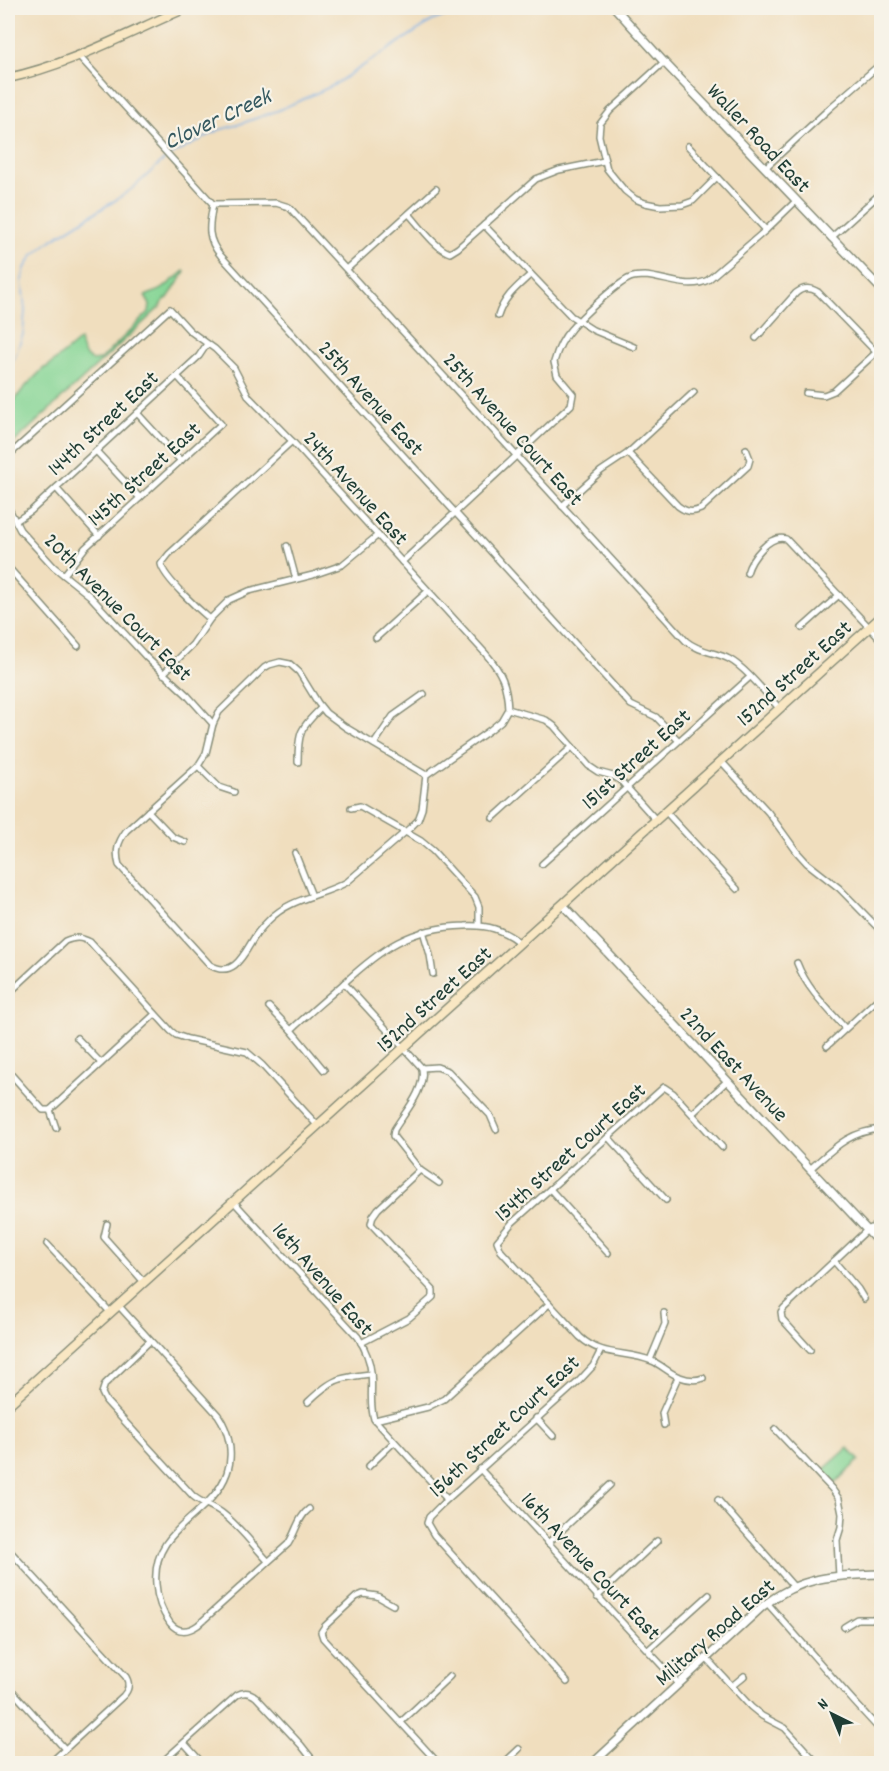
<svg xmlns="http://www.w3.org/2000/svg" width="889" height="1771" font-family="Dekko,sans-serif">
	<style>
		.green { fill: #86d595; stroke: #528964; stroke-width: 1.5 }
		.lines { fill: none; stroke-linecap: round; stroke-linejoin: round }
		.stream { stroke: #76ade5; stroke-width: 1.5 }
		.minor-casing { stroke: #888e79; stroke-width: 8 }
		.tertiary-casing { stroke: #888e79; stroke-width: 10 }
		.secondary-casing { stroke: #888e79; stroke-width: 11 }
		.minor { stroke: #fff; stroke-width: 5 }
		.tertiary { stroke: #fff; stroke-width: 7 }
		.secondary { stroke: #f9e7c3; stroke-width: 8 }
		.labels { text-anchor: middle; stroke-width: 4.5; stroke-linejoin: round; paint-order: stroke }
		.street-label { font-size: 22px; fill: #1f3d34; stroke: #f7f3e8 }
		.water-label { font-size: 24px; font-style: italic; fill: #355960; stroke: #f7f3e8 }
	</style>
	<rect width="100%" height="100%" fill="#f7f3e8"/>
	<filter id="ink" filterUnits="userSpaceOnUse"><feTurbulence type="fractalNoise" baseFrequency=".0167" numOctaves="2"/><feDisplacementMap in="SourceGraphic" scale="12" xChannelSelector="R" yChannelSelector="G"/><feConvolveMatrix kernelMatrix="1 2 1 2 8 2 1 2 1" color-interpolation-filters="sRGB"/></filter>
	<filter id="wash" filterUnits="userSpaceOnUse"><feTurbulence type="fractalNoise" baseFrequency=".008" numOctaves="4" result="noise"/><feDisplacementMap in="SourceGraphic" scale="24" xChannelSelector="R" yChannelSelector="G"/><feGaussianBlur stdDeviation="1.35" result="paint"/><feColorMatrix in="noise" values="0 0 0 0 0 0 0 0 0 0 0 0 0 0 0 0 0 1.4 0 .05"/><feComposite in="paint" operator="in"/></filter>
	<g filter="url(#wash)">
		<rect width="100%" height="100%" fill="#f0debe"/>
		<g class="green">
			<path d="M184,271L185,272L168,298C163,300 161,303 160,307L8,448V409L23,389L44,368L47,367L80,340C82,350 82,354 92,361L100,360L149,312L150,305L145,296L162,289Z"/>
			<polygon points="848,1448 859,1460 834,1484 822,1471"/>
		</g>
		<g class="lines">
			<polyline class="stream" points="8,366 15,357 23,334 25,311 22,280 25,268 33,255 53,239 119,198 133,188 166,158 219,130 237,125 279,110 332,86 432,21 466,8"/>
		</g>
	</g>
	<g filter="url(#ink)">
		<g class="lines">
			<defs>
				<g id="minor">
					<polyline points="78,55 213,204"/>
					<polyline points="664,62 610,111 600,124 599,136 607,169 625,191 635,199 645,203 660,206 682,205 693,201 717,177"/>
					<polyline points="688,146 766,230"/>
					<polyline points="765,168 831,107 877,67"/>
					<path d="M213,204L276,203L289,207L686,641C699,652 715,652 729,659C746,668 766,694 780,709"/>
					<path d="M213,204C209,226 206,238 221,256L631,705L656,717L678,740"/>
					<path d="M409,214C419,225 436,249 450,253L458,248L536,179L559,170L604,161"/>
					<polyline points="484,225 571,316 593,330 634,347"/>
					<polyline points="831,238 882,192"/>
					<polyline points="347,269 436,189"/>
					<path d="M498,316C504,297 516,288 530,275"/>
					<path d="M756,338L796,293C803,287 810,287 818,292L876,352"/>
					<polyline points="806,393 824,395 834,391 882,347"/>
					<polyline points="137,413 181,461"/>
					<polyline points="96,451 140,498"/>
					<path d="M628,453L678,506C686,512 692,513 701,509L748,466L750,459L746,449"/>
					<path d="M8,456L170,309L190,331L215,349L234,368L249,397L292,441L485,653C502,672 507,685 508,709L501,721L490,730L426,775L422,809L418,820L411,827L347,882C322,896 290,898 269,920C263,926 258,931 254,938C244,954 234,979 210,965L119,865C115,851 118,842 126,831L198,766L206,753L213,724L219,712L264,668L269,665L280,662L290,664L299,672L318,703L326,713L345,727L426,775"/>
					<polyline points="56,488 99,536"/>
					<polyline points="562,506 601,471 628,453 694,392"/>
					<polyline points="8,507 20,530 54,567 90,596 147,658 187,695 213,724"/>
					<polyline points="16,521 31,511 199,356 207,344"/>
					<polyline points="287,546 296,579"/>
					<path d="M402,562L571,405L573,394L557,375L554,362C557,351 563,338 571,329C581,317 616,284 630,278C635,276 640,276 644,276C664,277 689,290 708,280L766,230L796,201"/>
					<polyline points="8,567 78,646"/>
					<path d="M747,573C751,559 769,534 786,539L882,641"/>
					<polyline points="64,575 85,548 221,424 177,376"/>
					<path d="M210,619C198,609 163,577 161,564L169,554L292,441"/>
					<polyline points="802,628 839,595"/>
					<polyline points="376,638 428,591"/>
					<polyline points="163,674 193,644 210,619 229,600 249,591 313,575 342,565 378,535"/>
					<polyline points="508,709 546,720 554,726 589,766 598,772 613,776 621,781 656,820"/>
					<polyline points="374,744 393,716 424,694"/>
					<polyline points="721,761 768,812 797,852 807,863 839,888 882,932"/>
					<path d="M298,762C298,732 300,729 321,708"/>
					<polyline points="198,766 219,787 234,792"/>
					<polyline points="351,808 360,806 421,841 433,851 475,897 479,907 479,925"/>
					<polyline points="148,811 173,837 185,842"/>
					<polyline points="666,812 737,889"/>
					<polyline points="493,818 572,747"/>
					<polyline points="295,853 312,896"/>
					<polyline points="542,864 750,677"/>
					<polyline points="423,931 430,955 433,974"/>
					<path d="M797,963C807,989 827,1008 845,1028"/>
					<polyline points="344,983 422,1068"/>
					<path d="M8,994L65,941C75,937 81,937 90,942L171,1031L176,1035L188,1039L247,1052L262,1065L318,1126"/>
					<polyline points="269,1007 291,1030 324,1070"/>
					<path d="M291,1030C308,1014 326,999 343,984C381,949 410,927 465,926C488,925 502,929 520,943"/>
					<polyline points="77,1038 101,1063"/>
					<polyline points="827,1046 882,995"/>
					<path d="M422,1068C426,1090 404,1113 394,1130L393,1136L420,1170L439,1183"/>
					<polyline points="422,1068 437,1067 448,1071 490,1115 496,1129"/>
					<polyline points="8,1071 43,1110 50,1110"/>
					<polyline points="50,1110 155,1014"/>
					<polyline points="50,1110 56,1128"/>
					<polyline points="693,1113 727,1081"/>
					<polyline points="608,1137 666,1200"/>
					<path d="M810,1169C833,1149 849,1131 882,1129"/>
					<polyline points="550,1189 608,1253"/>
					<path d="M234,1202L358,1337C364,1347 370,1359 371,1372C373,1388 369,1403 374,1419L447,1499"/>
					<polyline points="107,1224 104,1237 144,1282"/>
					<polyline points="47,1244 111,1313"/>
					<polyline points="834,1261 858,1289 864,1299"/>
					<path d="M119,1306L218,1415C229,1431 234,1454 227,1473C211,1518 151,1527 156,1584C157,1598 162,1612 170,1623C178,1633 188,1632 198,1625L288,1544C296,1532 298,1517 309,1509"/>
					<path d="M150,1341L105,1384L102,1393L106,1401L193,1496C201,1503 213,1506 222,1513C239,1526 253,1545 268,1561"/>
					<polyline points="361,1343 409,1318 433,1297 433,1290 371,1224 373,1216 378,1209 420,1170"/>
					<polyline points="810,1350 782,1319 781,1312 784,1308 867,1230 882,1223"/>
					<polyline points="650,1360 665,1324 664,1313"/>
					<path d="M703,1378C696,1381 688,1380 680,1377C670,1374 662,1365 652,1361C626,1350 603,1358 580,1337L501,1251L497,1241L512,1223L664,1087L673,1093L722,1147"/>
					<path d="M308,1402C333,1378 338,1378 371,1374"/>
					<polyline points="536,1418 553,1436"/>
					<polyline points="375,1420 428,1407 444,1399 549,1304"/>
					<polyline points="664,1425 662,1413 678,1377"/>
					<polyline points="775,1429 832,1489 839,1499 842,1514 841,1527 837,1540 839,1576"/>
					<polyline points="368,1467 394,1442"/>
					<polyline points="480,1469 679,1684"/>
					<polyline points="718,1500 794,1587"/>
					<polyline points="548,1543 610,1485"/>
					<path d="M8,1549L126,1677C130,1684 129,1690 123,1696L49,1764"/>
					<polyline points="597,1597 657,1541"/>
					<path d="M767,1603C806,1646 842,1690 882,1732"/>
					<polyline points="393,1605 377,1596 363,1594 356,1597 325,1626 321,1632 323,1638 439,1764"/>
					<polyline points="844,1627 857,1619 882,1619"/>
					<polyline points="648,1650 709,1595"/>
					<polyline points="707,1659 751,1707 762,1716 785,1728 818,1764"/>
					<polyline points="567,1682 434,1535 427,1523 429,1517 441,1505 579,1381 593,1366 601,1350"/>
					<polyline points="8,1686 65,1749"/>
					<polyline points="732,1686 744,1676"/>
					<polyline points="401,1722 450,1676"/>
					<polyline points="184,1743 203,1764"/>
					<path d="M160,1764L237,1695C244,1691 250,1692 256,1697L301,1745L316,1764"/>
					<polyline points="503,1764 519,1749"/>
				</g>
				<g id="tertiary">
					<polyline points="615,8 664,62 882,290"/>
					<polyline points="563,905 882,1246"/>
					<path d="M592,1764L763,1606C801,1576 835,1575 882,1574"/>
				</g>
				<g id="secondary">
					<path d="M8,78C67,66 130,32 186,8"/>
					<polyline points="8,1405 882,616"/>
				</g>
			</defs>
			<use href="#minor" class="minor-casing"/>
			<use href="#tertiary" class="tertiary-casing"/>
			<use href="#secondary" class="secondary-casing"/>
			<use href="#minor" class="minor"/>
			<use href="#tertiary" class="tertiary"/>
			<use href="#secondary" class="secondary"/>
		</g>
	</g>
	<g class="labels">
		<g class="street-label">
			<text transform="translate(760 137) rotate(47)" y="8">Waller Road East</text>
			<text transform="translate(372 397) rotate(48)" y="8">25th Avenue East</text>
			<text transform="translate(102 422) rotate(-43)" y="8">144th Street East</text>
			<text transform="translate(514 428) rotate(48)" y="8">25th Avenue Court East</text>
			<text transform="translate(143 473) rotate(-42)" y="8">145th Street East</text>
			<text transform="translate(357 487) rotate(48)" y="8">24th Avenue East</text>
			<text transform="translate(119 606) rotate(45)" y="8">20th Avenue Court East</text>
			<text transform="translate(793 672) rotate(-42)" y="8">152nd Street East</text>
			<text transform="translate(635 758) rotate(-42)" y="8">151st Street East</text>
			<text transform="translate(433 998) rotate(-42)" y="8">152nd Street East</text>
			<text transform="translate(735 1063) rotate(47)" y="8">22nd East Avenue</text>
			<text transform="translate(569 1151) rotate(-42)" y="8">154th Street Court East</text>
			<text transform="translate(324 1278) rotate(49)" y="8">16th Avenue East</text>
			<text transform="translate(503 1425) rotate(-43)" y="8">156th Street Court East</text>
			<text transform="translate(592 1565) rotate(47)" y="8">16th Avenue Court East</text>
			<text transform="translate(714 1631) rotate(-41)" y="8">Military Road East</text>
		</g>
		<g class="water-label">
			<text transform="translate(217 118) rotate(-25)" y="8">Clover Creek</text>
		</g>
	</g>
	<rect width="889" height="1771" fill="none" stroke="#f7f3e8" stroke-width="30"/>
	<g transform="translate(832 1714) rotate(317)" stroke="#f7f3e8" stroke-width="4.5" paint-order="stroke">
	<path d="M0-4.5L10 22L0 15L-10 22Z" fill="#1f3d34"/>
	<text y="-9" font-size="16" font-weight="bold" text-anchor="middle" fill="#1f3d34">N</text>
	</g>
</svg>
